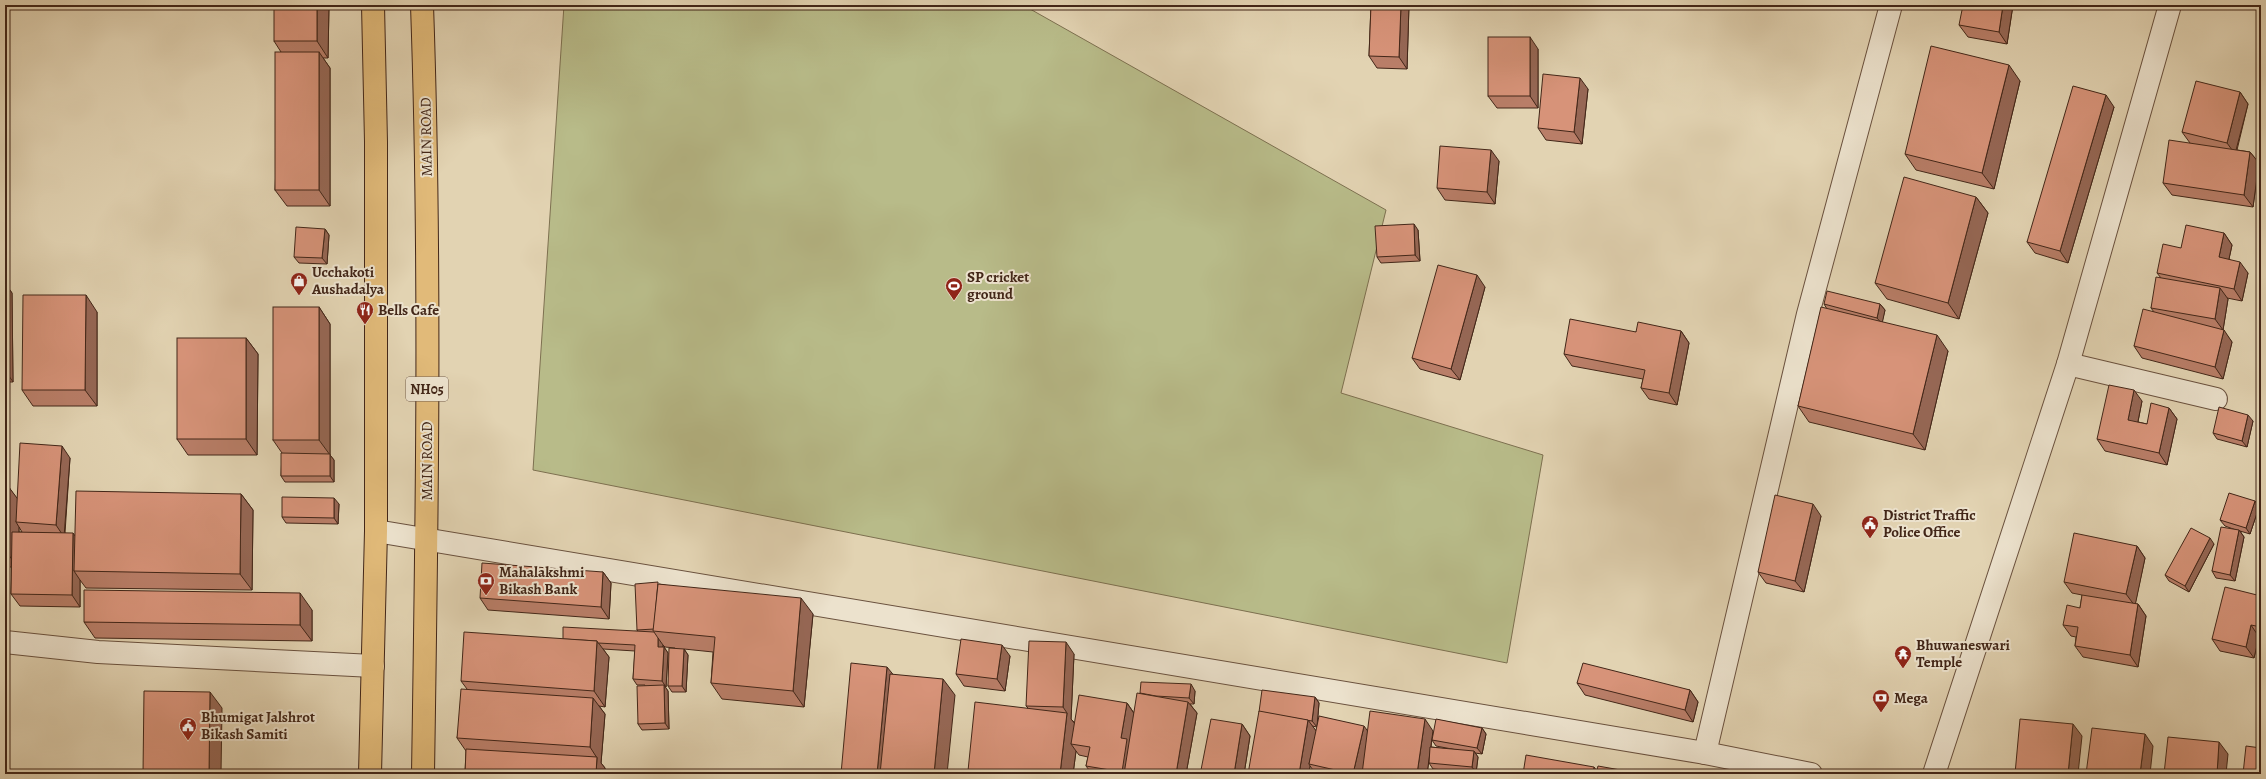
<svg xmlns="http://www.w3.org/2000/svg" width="2266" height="779" font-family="Alegreya,serif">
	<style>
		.green { fill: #b8bb89; stroke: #7d7050 }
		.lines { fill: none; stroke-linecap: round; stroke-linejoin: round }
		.street-casing { stroke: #6a513e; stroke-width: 24 }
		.primary-casing { stroke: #422618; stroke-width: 24 }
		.street { stroke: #ece2cd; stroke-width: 22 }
		.primary { stroke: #e1ba79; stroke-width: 22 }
		.wall { fill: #b97e68; stroke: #422618; fill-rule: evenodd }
		.shaded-wall { fill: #966755; stroke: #422618 }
		.building { fill: #d79379; stroke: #422618 }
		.labels { text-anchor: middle; stroke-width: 4; stroke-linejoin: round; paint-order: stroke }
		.shield { fill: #ece2cd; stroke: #755e4e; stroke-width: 1 }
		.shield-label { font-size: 14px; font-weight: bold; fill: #422618 }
		.street-label { font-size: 15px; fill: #422618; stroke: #ece2cd }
		.poi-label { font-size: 15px; font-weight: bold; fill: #422618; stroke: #ece2cd; text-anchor: start }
	</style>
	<rect width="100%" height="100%" fill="#e2d3b2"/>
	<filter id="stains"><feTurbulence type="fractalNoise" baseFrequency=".005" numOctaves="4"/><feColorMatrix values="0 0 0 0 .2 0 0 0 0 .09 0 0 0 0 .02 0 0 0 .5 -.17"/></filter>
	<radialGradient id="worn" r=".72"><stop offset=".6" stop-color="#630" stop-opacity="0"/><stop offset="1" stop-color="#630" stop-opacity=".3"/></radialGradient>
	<polygon class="green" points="564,5 1023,5 1386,210 1341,393 1543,455 1507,663 533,470"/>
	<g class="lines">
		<defs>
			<g id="street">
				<polyline points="2068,364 2216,399"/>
				<polyline points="376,531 1705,753 1811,774"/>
				<polyline points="5,642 98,652 373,666"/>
				<polyline points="1705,753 1808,314 1891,5"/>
				<polyline points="1934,774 2068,364 2170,5"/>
			</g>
			<g id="primary">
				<path d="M422,5C431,261 427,518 423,774"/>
				<polyline points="370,774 376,531 376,142 373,5"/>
			</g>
		</defs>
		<use href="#street" class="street-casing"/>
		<use href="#primary" class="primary-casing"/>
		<use href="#street" class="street"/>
		<use href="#primary" class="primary"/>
	</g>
	<g class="wall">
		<polygon points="329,5 328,58 323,58 330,68 330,206 287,206 275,190 281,52 274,41"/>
		<polygon points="1371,5 1409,5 1407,69 1377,68 1369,56"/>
		<polygon points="2013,5 2007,44 1968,37 1959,25"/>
		<polygon points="1538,49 1538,108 1497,108 1488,96"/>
		<polygon points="2020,81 1994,189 1916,170 1905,154"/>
		<polygon points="1588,89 1582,144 1546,140 1538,128"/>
		<polygon points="2240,92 2248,104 2237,150 2250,152 2259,163 2253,207 2172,195 2163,183 2190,143 2182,132"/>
		<polygon points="2114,107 2068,263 2035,253 2027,242"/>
		<polygon points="1499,161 1495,204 1445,200 1437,188"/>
		<polygon points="1976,197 1988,213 1959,319 1887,299 1875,283"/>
		<polygon points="325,229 329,235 327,264 299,263 294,257"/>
		<polygon points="1418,230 1420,261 1381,263 1377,257"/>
		<polygon points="2224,233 2232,245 2229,259 2248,273 2242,301 2227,298 2228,299 2223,330 2232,342 2223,379 2142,358 2134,346 2154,312 2151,308 2161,278 2157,273 2181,248"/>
		<polygon points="5,283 12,293 13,382 5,382"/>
		<polygon points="1485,287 1460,380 1420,369 1412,358"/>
		<polygon points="1824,304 1880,304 1885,310 1882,322 1948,351 1925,450 1809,422 1798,406 1827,309"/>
		<polygon points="319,307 330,324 330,455 334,460 334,482 285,482 281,476 282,453 273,440"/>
		<polygon points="97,312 97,406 33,406 22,390"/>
		<polygon points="1681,331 1689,343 1677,405 1649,399 1641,388 1643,379 1572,366 1564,354 1636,332"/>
		<polygon points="246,338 258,354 257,455 188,455 177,439"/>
		<polygon points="2142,401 2138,422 2147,424 2169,408 2177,419 2167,465 2105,451 2097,439"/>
		<polygon points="2253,421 2247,447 2217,439 2213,433"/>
		<path d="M70,458L65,533L75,536L241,494L253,510L252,590L86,588L80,580V607L20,606L11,594L12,567H5V486H8L17,499ZM19,527L22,532H19Z"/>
		<polygon points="2255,501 2259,507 2250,534 2240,531 2244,537 2235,581 2216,578 2212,571 2236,530 2225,526 2220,520"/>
		<polygon points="339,504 338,524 286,523 282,517"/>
		<polygon points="1821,516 1804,592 1766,583 1758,572"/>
		<polygon points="2214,544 2189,592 2169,581 2165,575"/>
		<polygon points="2137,546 2145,558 2135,604 2138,604 2146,616 2138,667 2083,657 2075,646 2076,637 2071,636 2063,625 2080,608 2082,595 2072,593 2064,582"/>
		<polygon points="603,572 611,583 609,619 488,610 480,598"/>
		<polygon points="659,584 813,614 804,707 722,699 711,683 713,652 684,649 688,655 686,692 672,692 668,686 675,648 665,647 663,645 663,647 664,647 668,653 666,687 665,687 668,691 669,729 642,730 638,724 645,685 637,685 633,679 635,651 603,649 609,657 605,707 599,706 605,714 601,763 605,768 605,774 465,774 466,751 457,738 467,689 461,681 563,639 638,631 637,630"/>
		<polygon points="2261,596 2261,637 2259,637 2254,658 2220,651 2212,639"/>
		<polygon points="312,610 312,641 95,638 84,622"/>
		<polygon points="1074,654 1071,719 1075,723 1127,703 1134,713 1140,693 1195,691 1194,704 1190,704 1197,713 1186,774 1092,774 1086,766 1088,757 1079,755 1076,751 1073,774 970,774 968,771 1028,708 1026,706"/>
		<polygon points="1010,656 1005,691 964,686 956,674"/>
		<polygon points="1577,683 1690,690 1698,702 1693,722 1585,695"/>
		<polygon points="1315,697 1319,703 1317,727 1312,726 1316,731 1433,731 1431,747 1457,750 1436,746 1432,740 1482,728 1486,734 1482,754 1475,753 1478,757 1476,773 1433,769 1429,763 1429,760 1427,774 1316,774 1310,766 1309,774 1248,774"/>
		<polygon points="1242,724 1250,736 1244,774 1204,774 1201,770"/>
	</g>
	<g class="shaded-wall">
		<polygon points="317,5 329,5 328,58 317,41"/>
		<polygon points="1401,5 1409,5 1407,69 1399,57"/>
		<polygon points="2003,5 2013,5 2007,44 1999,32"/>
		<polygon points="1530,37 1538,49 1538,108 1530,96"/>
		<polygon points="319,52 330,68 330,206 319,190"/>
		<polygon points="2009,65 2020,81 1994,189 1982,173"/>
		<polygon points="1580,78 1588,89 1582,144 1574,132"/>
		<polygon points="2240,92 2248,104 2235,154 2227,143"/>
		<polygon points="2106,95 2114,107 2068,263 2060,251"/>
		<polygon points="1491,150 1499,161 1495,204 1487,192"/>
		<polygon points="2250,152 2259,163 2253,207 2244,195"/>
		<polygon points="1976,197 1988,213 1959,319 1948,303"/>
		<polygon points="1414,224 1418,230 1420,261 1415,255"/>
		<polygon points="325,229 329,235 327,264 322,258"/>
		<polygon points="2224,233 2232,245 2227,268 2219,257"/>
		<polygon points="2240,262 2248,273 2242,301 2234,289"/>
		<polygon points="1477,275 1485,287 1460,380 1451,369"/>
		<polygon points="5,283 12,293 13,382 5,370"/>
		<polygon points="2220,288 2228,299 2223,330 2215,319"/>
		<polygon points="86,295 97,312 97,406 85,390"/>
		<polygon points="1880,304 1885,310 1882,324 1877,318"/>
		<polygon points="319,307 330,324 330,455 334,460 334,482 330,476 330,455 319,440"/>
		<polygon points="2224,330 2232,342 2223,379 2215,367"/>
		<polygon points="1681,331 1689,343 1677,405 1669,393"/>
		<polygon points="1937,335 1948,351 1925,450 1913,434"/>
		<polygon points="246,338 258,354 257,455 246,439"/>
		<polygon points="2134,390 2142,401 2136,431 2128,420"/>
		<polygon points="2169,408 2177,419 2167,465 2159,453"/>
		<polygon points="2248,415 2253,421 2247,447 2242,441"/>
		<polygon points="62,446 70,458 64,537 56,525"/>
		<polygon points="5,454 7,457 5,481"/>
		<polygon points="8,486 20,502 16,522 19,527 18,568 6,551"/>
		<polygon points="241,494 253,510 252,590 240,574"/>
		<polygon points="334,498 339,504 338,524 334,518"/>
		<polygon points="2255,501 2259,507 2250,534 2246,528"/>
		<polygon points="1813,504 1821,516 1804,592 1795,581"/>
		<polygon points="2239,530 2244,537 2235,581 2230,575"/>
		<polygon points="73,533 81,544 74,571 80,580 80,607 72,595"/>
		<polygon points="2210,538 2214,544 2189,592 2185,586"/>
		<polygon points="2137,546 2145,558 2135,606 2126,594"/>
		<polygon points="603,572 611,583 609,619 601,607"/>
		<polygon points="300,593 312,610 312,641 300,625"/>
		<polygon points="801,598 813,614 804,707 793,691"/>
		<polygon points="2138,604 2146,616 2138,667 2130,655"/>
		<polygon points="2251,625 2259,637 2254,658 2246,647"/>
		<polygon points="658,638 663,645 662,653 658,647"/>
		<polygon points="597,641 609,657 605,707 594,691"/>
		<polygon points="1066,642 1074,654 1071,719 1079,729 1071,744 1076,751 1073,774 1060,774 1067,713 1063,707"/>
		<polygon points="1002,645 1010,656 1005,691 997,679"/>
		<polygon points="664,647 668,653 666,687 662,681"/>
		<polygon points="684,649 688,655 686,692 682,686"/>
		<polygon points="887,667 896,678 886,774 877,774"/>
		<polygon points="943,679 955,695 947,774 934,774"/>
		<polygon points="1191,684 1195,691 1194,704 1189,698"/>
		<polygon points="664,685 668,691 669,729 665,723"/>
		<polygon points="1690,690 1698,702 1693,722 1685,710"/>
		<polygon points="210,692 222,708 221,774 209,774"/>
		<polygon points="1315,697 1319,703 1317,727 1312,721"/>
		<polygon points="593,698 605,714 601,763 605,768 605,774 596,774 597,758 590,747"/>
		<polygon points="1188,702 1197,713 1186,774 1176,774"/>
		<polygon points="1127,703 1135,715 1131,774 1123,774 1122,772 1121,738"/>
		<polygon points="1425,719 1433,731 1427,774 1417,774"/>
		<polygon points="1308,720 1317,732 1309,764 1310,766 1309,774 1299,774"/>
		<polygon points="1242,724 1250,736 1244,774 1234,774"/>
		<polygon points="2073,724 2082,736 2078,774 2068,774"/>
		<polygon points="1364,726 1372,737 1364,774 1353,774"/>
		<polygon points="1482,728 1486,734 1482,754 1477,748"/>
		<polygon points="2145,734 2153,746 2150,774 2140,774"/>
		<polygon points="2219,742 2228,754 2226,774 2217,774"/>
		<polygon points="1474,751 1478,757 1476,773 1472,767"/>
		<polygon points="1594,767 1599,774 1593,774"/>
	</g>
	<g class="building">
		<rect x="274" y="5" width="43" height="36"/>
		<polygon points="1371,5 1401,5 1399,57 1369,56"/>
		<polygon points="1963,5 2003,5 1999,32 1959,25"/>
		<rect x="1488" y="37" width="42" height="59"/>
		<polygon points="1931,46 2009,65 1982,173 1905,154"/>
		<rect x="275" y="52" width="44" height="138"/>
		<polygon points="1543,74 1580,78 1574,132 1538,128"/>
		<polygon points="2196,81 2240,92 2227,143 2182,132"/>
		<polygon points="2073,86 2106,95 2060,251 2027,242"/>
		<polygon points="2169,140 2250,152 2244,195 2163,183"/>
		<polygon points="1440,146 1491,150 1487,192 1437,188"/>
		<polygon points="1904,177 1976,197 1948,303 1875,283"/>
		<polygon points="1414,224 1415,255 1377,257 1375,226"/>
		<polygon points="2186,225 2224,233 2219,257 2240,262 2234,289 2157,273 2163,244 2181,248"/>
		<polygon points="296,227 325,229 322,258 294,257"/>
		<polygon points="1438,265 1477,275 1451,369 1412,358"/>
		<polygon points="2156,277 2220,288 2215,319 2151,308"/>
		<polygon points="1827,291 1880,304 1877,318 1824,304"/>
		<polygon points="23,295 86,295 85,390 22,390"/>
		<rect x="273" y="307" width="46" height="133"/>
		<polygon points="1821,307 1937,335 1913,434 1798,406"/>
		<polygon points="2143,309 2224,330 2215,367 2134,346"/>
		<polygon points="1570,319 1636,332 1638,322 1681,331 1669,393 1641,388 1645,370 1564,354"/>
		<rect x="177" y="338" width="69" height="101"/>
		<polygon points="2109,385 2134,390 2128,420 2147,424 2151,403 2169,408 2159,453 2097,439"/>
		<polygon points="2219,407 2248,415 2242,441 2213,433"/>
		<polygon points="20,443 62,446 56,525 16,522"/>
		<polygon points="281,453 330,454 330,476 281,476"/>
		<polygon points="5,486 8,486 6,551 5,551"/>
		<polygon points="76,491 241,494 240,574 74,571"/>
		<polygon points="2229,493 2255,501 2246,528 2220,520"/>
		<polygon points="1775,495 1813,504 1795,581 1758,572"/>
		<polygon points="282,497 334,498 334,518 282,517"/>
		<polygon points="2221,527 2239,530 2230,575 2212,571"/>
		<polygon points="2191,528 2210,538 2185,586 2165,575"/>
		<polygon points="12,532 73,533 72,595 11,594"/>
		<polygon points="2074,533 2137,546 2126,594 2064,582"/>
		<polygon points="482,563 603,572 601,607 480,598"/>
		<polygon points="658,582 654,629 637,630 635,584"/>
		<polygon points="658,584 801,598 793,691 711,683 715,637 653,631"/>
		<polygon points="2225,587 2261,596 2261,627 2251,625 2246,647 2212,639"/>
		<polygon points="84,590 300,593 300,625 84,622"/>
		<polygon points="2082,595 2138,604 2130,655 2075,646 2078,627 2063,625 2067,605 2080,608"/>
		<polygon points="563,627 654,632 658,638 658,647 664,647 662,681 633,679 635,645 598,643 597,641 563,639"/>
		<polygon points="464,632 597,641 594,691 461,681"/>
		<polygon points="961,639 1002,645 997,679 956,674"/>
		<polygon points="1029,641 1066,642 1063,707 1026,706"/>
		<polygon points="669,648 684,649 682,686 668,686"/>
		<polygon points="851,663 887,667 877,774 841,774"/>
		<polygon points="1583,663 1690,690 1685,710 1577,683"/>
		<polygon points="890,674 943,679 934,774 880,774"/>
		<polygon points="1141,682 1191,684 1189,698 1156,696 1140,693"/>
		<polygon points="664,685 665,723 638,724 637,686"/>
		<polygon points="461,689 593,698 590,747 457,738"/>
		<polygon points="1262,690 1315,697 1312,721 1259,712"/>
		<polygon points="144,691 210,692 209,774 143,774"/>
		<polygon points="1137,693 1188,702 1176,774 1124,774"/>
		<polygon points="1079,695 1127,703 1121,738 1127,739 1122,772 1086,766 1090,747 1071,744"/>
		<polygon points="975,702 1067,713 1060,774 992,774 968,771"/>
		<polygon points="1259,711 1308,720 1299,774 1248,774"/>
		<polygon points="1370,711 1425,719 1417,774 1362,774"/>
		<polygon points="1319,716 1364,726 1353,774 1309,764"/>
		<polygon points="1211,719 1242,724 1234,774 1224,774 1201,770"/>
		<polygon points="1436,719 1482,728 1477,748 1432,740"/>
		<polygon points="2020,719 2073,724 2068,774 2015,774"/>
		<polygon points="2092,728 2145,734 2140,774 2086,774"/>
		<polygon points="2168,737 2219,742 2217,774 2164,774"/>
		<polygon points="2246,746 2261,748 2261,774 2243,774"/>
		<polygon points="1430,747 1474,751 1472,767 1429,763"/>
		<polygon points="466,749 597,757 596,774 465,774"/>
		<polygon points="1526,755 1594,767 1593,774 1523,774"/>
		<polygon points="1598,766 1643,774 1596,774"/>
	</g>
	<defs>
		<symbol id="shop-pin" viewBox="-11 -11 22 30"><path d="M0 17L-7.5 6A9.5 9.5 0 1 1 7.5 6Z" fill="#8f2418" stroke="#ece2cd"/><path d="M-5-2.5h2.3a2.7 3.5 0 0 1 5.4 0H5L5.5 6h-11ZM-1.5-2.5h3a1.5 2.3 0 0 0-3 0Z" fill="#fff"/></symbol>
		<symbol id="stadium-pin" viewBox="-11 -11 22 30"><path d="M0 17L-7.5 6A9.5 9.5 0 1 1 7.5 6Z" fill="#8f2418" stroke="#ece2cd"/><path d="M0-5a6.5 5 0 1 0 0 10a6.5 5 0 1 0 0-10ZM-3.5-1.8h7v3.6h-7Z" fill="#fff"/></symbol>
		<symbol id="restaurant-pin" viewBox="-11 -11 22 30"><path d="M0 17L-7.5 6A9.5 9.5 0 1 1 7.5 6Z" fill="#8f2418" stroke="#ece2cd"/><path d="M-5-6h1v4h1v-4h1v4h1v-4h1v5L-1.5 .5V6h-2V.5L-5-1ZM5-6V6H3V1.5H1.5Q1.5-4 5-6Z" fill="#fff"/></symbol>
		<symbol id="civic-pin" viewBox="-11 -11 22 30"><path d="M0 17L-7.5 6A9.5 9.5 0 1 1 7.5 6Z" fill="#8f2418" stroke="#ece2cd"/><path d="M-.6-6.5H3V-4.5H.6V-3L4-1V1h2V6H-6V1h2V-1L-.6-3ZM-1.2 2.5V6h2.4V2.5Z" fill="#fff"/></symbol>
		<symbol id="bank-pin" viewBox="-11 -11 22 30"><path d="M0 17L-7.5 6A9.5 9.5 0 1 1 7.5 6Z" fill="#8f2418" stroke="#ece2cd"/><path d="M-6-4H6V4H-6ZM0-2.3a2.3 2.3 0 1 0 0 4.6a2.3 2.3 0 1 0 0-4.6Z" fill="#fff"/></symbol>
		<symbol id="temple-pin" viewBox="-11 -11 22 30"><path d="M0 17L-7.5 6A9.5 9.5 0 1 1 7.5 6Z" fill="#8f2418" stroke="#ece2cd"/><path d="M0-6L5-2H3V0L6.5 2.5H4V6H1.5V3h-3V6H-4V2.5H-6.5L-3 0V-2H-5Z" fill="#fff"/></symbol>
	</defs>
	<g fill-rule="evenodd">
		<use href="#shop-pin" x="289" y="271" width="20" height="27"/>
		<use href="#stadium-pin" x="944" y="276" width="20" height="27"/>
		<use href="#restaurant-pin" x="355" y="300" width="20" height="27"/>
		<use href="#civic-pin" x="1860" y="514" width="20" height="27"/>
		<use href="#bank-pin" x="476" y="571" width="20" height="27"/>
		<use href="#temple-pin" x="1893" y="644" width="20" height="27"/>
		<use href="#bank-pin" x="1871" y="688" width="20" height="27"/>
		<use href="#civic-pin" x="178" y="716" width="20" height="27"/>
	</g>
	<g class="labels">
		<rect class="shield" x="406" y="377" width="42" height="24" rx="3"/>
		<g class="shield-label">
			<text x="427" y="394">NH05</text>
		</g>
		<g class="street-label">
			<text transform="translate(426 137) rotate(-91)" y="5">MAIN ROAD</text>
			<text transform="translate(427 461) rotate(-90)" y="5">MAIN ROAD</text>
		</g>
		<g class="poi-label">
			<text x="312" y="277">Ucchakoti<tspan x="312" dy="17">Aushadalya</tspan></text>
			<text x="967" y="282">SP cricket<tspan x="967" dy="17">ground</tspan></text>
			<text x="378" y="315">Bells Cafe</text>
			<text x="1883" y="520">District Traffic<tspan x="1883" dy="17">Police Office</tspan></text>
			<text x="499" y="577">Mahalakshmi<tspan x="499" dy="17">Bikash Bank</tspan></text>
			<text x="1916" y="650">Bhuwaneswari<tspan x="1916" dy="17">Temple</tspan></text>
			<text x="1894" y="703">Mega</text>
			<text x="201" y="722">Bhumigat Jalshrot<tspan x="201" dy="17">Bikash Samiti</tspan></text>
		</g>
	</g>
	<rect width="2266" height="779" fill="none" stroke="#e2d3b2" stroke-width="20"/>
	<rect x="6" y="6" width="2254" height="767" fill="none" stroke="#422618" stroke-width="2"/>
	<rect x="10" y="10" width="2246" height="759" fill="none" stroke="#422618"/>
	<rect width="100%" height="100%" filter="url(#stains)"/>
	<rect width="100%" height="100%" fill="url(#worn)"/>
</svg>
